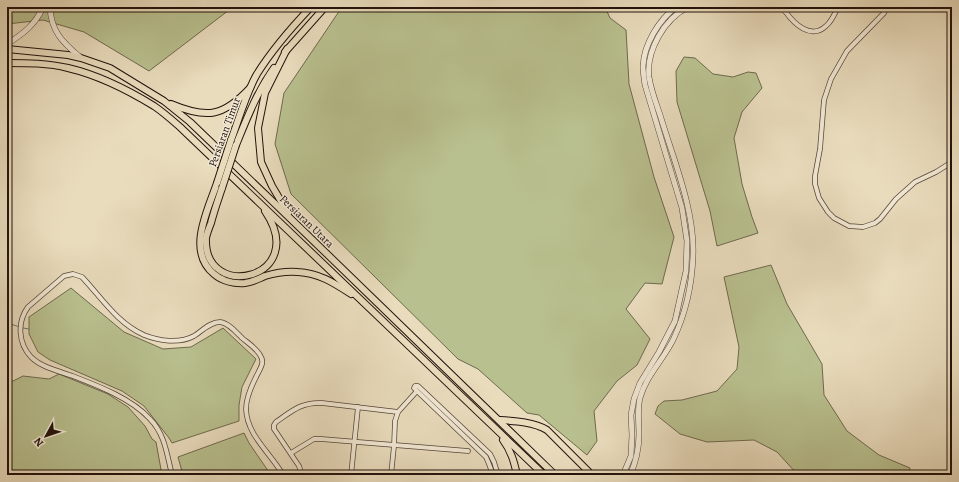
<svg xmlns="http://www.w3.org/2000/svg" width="959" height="482" font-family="Alegreya,serif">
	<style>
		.green { fill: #b9c08f; stroke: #6e694e }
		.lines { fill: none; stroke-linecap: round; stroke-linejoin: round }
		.stream { stroke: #68786e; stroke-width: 1 }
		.minor-casing { stroke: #544438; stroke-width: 5.5 }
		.tertiary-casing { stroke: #544438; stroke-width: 6 }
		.primary-casing { stroke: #22120c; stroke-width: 8 }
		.minor { stroke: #f1e8d4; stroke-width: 4 }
		.tertiary { stroke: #f1e8d4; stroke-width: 5 }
		.primary { stroke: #e9dcbd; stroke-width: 6 }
		.primary-bridge-casing { stroke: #22120c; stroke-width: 8; stroke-linecap: butt }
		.primary-bridge { stroke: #e9dcbd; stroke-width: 6 }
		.labels { text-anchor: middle; stroke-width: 3; stroke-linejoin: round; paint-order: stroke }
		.street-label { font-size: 11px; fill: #22120c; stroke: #f1e8d4 }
	</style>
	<rect width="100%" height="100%" fill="#e9dcbd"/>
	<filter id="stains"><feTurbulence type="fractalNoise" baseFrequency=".005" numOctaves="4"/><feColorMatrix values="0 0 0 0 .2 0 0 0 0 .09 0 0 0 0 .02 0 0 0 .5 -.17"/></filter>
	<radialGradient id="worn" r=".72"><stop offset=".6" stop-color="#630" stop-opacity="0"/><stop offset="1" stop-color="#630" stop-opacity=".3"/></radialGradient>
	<g class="green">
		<polygon points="7,7 233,7 149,71 84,32 43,20 7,24"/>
		<polygon points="342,7 605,7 610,18 626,30 629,84 654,177 674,237 662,284 645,283 626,309 650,339 637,365 617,381 594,411 597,441 587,455 539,415 527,413 478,369 458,359 291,194 275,144 284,93"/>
		<polygon points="684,57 695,58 713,74 733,77 748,72 756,73 762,88 742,112 734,138 742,184 752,217 758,233 717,246 710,211 677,102 676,71"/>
		<polygon points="771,265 787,304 822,364 824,395 847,431 879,455 910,468 909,475 798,475 777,452 754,440 707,442 680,434 655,414 658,406 664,401 682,400 717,391 737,369 739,347 724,277"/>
		<polygon points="71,288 124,332 163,349 191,347 223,328 256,359 242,387 239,405 239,421 172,443 169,438 144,406 122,391 50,360 38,352 29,334 29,317"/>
		<polygon points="59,374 108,394 128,407 145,426 152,439 156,442 162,475 7,475 7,384 23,376 49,379"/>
		<polygon points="244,433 249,443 271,475 183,475 178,457"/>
	</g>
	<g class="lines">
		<g class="stream">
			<polyline points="7,323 20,327"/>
			<polyline points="23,328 29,329"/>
		</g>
		<defs>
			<g id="minor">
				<polyline points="887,7 884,13 847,51 831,79 824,100 820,149 815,176 815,184 819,198 828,212 834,218 849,226 863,227 875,223 880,219 896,199 915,182 936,172 952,162"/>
				<path d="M785,11C794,24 811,40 826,26C832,21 835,13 838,7"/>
				<polyline points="291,453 314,439 321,439 468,451"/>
				<path d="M172,475C167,455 165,434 150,419C131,398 96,385 70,375C58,371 41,367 31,357C18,343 17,322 28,307L64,276L73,274L82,277C101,297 117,323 144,335C159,341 179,344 194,336C202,331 210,322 220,322C229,323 237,333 242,338C248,343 256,348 260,355C262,358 263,360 262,364C261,368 258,373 256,377C251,387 246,399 246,409C247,436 271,453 283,475"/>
				<path d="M302,475L299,466L274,429V425L276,422C292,411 301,402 322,403L398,412"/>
				<polyline points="351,475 358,407"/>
				<polyline points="391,475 394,446 395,421 398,412 417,391"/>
				<polyline points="493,475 489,464 486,457 417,391 414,388 415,386 418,386 490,454 494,462 498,475"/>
			</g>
			<g id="tertiary">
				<path d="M50,7C51,31 62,42 80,57"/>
				<polyline points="781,7 785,11"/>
				<path d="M7,44C23,34 36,24 43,7"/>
				<path d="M623,475L631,456L632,435L631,415L634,399L640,383L659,352L675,321L686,271L687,241L682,208L645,85C644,78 643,72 643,66C644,44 659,20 676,7"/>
				<path d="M630,475C636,462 639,448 639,434C639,422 637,410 640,398C646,376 663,360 673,340C685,315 692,284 693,256C695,211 674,161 661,118C657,105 651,91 649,77C646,51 664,19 688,7"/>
			</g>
			<g id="primary">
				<polyline points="7,49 68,55 81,58 110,68 164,101 190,122 294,222 555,475"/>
				<polyline points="287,49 265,93 258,128 261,162 272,186 288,213"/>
				<polyline points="285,52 325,7"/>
				<path d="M7,63C27,63 48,63 68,68C98,75 128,90 154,106C163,112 172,120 180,127L544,475"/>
				<path d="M171,104C207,119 223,117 250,88"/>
				<path d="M231,140C239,119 246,93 257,74C272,50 291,28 311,7"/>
				<path d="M236,145C247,118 257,92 274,68"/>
				<path d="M217,183C208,210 186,251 214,274C222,281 234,284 245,283C253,282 258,279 265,276C275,273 288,271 298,272C319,273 334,283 351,294"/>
				<path d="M222,188C218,200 214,211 211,223C209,228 207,233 206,238C203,303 311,279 265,211"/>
				<path d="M499,420C515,421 534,422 547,430L592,475"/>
				<path d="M503,440C511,451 514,461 517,475"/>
				<polyline points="630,475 630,474"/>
			</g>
		</defs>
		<use href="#minor" class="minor-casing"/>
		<use href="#tertiary" class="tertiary-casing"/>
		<use href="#primary" class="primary-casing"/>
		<use href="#minor" class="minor"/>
		<use href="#tertiary" class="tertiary"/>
		<use href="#primary" class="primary"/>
		<defs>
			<g id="primary-bridge">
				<polyline points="217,183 231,140"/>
				<polyline points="222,188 236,145"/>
			</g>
		</defs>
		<use href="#primary-bridge" class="primary-bridge-casing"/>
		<use href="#primary-bridge" class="primary-bridge"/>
	</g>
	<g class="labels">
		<g class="street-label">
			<text transform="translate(224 132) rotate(-70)" y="4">Persiaran Timur</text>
			<text transform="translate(307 221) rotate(44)" y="4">Persiaran Utara</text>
		</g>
	</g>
	<rect width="959" height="482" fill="none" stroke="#e9dcbd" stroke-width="24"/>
	<rect x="8" y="8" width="943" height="466" fill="none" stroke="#22120c" stroke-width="2"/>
	<rect x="12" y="12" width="935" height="458" fill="none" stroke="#22120c"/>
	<g transform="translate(46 436) rotate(230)" stroke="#f1e8d4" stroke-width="3" paint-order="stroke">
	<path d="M0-3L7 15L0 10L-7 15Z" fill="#22120c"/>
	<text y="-6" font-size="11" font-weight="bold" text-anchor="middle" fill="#22120c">N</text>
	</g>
	<rect width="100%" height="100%" filter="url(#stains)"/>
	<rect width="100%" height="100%" fill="url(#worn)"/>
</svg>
